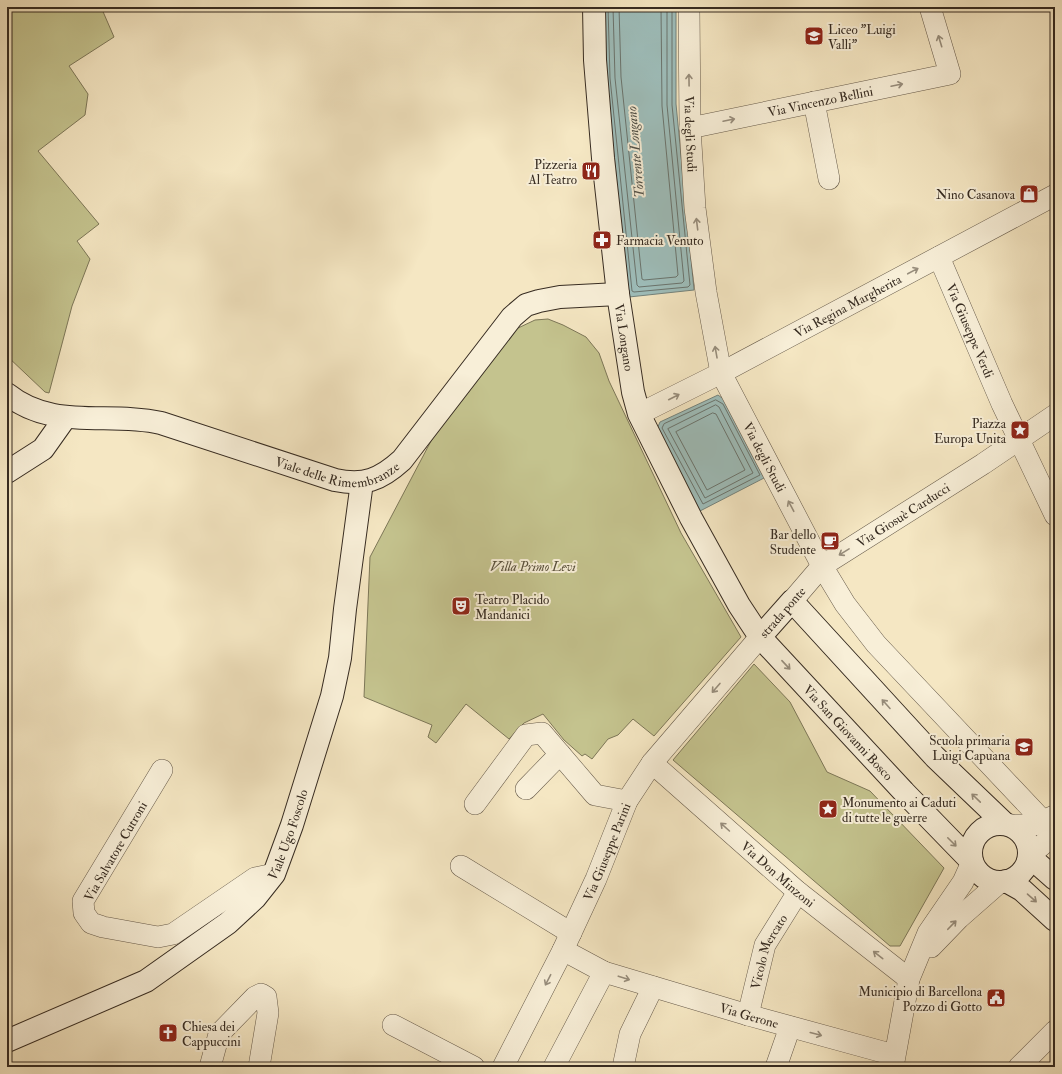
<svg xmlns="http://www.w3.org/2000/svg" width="1062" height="1074" font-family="'IM FELL Double Pica',serif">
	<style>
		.green { fill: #c4c38e; stroke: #7d7758 }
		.water { fill: #9ebebb; stroke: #74837d }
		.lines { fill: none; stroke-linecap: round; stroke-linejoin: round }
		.shore { stroke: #6a746e; stroke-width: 1 }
		.street-casing { stroke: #665a4a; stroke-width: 22 }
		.secondary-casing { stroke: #362b21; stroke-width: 24 }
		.street { stroke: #f8efd8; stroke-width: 21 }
		.secondary { stroke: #f8efd8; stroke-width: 22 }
		.oneway { stroke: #978d7c }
		.labels { text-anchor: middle; stroke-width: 4; stroke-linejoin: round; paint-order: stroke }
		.poi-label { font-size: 13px; fill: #362b21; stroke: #f8efd8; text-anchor: end }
		.street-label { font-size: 13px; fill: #362b21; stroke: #f8efd8 }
		.park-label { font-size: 13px; font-style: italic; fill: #5a513c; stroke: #f8efd8 }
		.water-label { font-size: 14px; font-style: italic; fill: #505048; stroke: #f8efd8 }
	</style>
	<rect width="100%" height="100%" fill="#f5e7c3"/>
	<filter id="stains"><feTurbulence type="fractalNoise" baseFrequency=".005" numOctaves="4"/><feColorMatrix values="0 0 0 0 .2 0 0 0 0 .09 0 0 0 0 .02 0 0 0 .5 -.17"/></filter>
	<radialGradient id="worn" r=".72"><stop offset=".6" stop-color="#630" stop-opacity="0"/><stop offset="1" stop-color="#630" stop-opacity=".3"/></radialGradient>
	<g class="green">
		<polygon points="7,7 101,7 114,37 69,66 88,94 85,115 38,151 99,224 77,241 90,259 72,306 49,393 45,392 7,356"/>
		<polygon points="548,319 563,325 586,337 599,353 609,381 681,533 741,637 654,736 633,719 618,735 608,739 592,759 585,754 582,756 564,740 543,714 524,723 509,739 466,704 436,743 428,737 432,725 364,697 370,557 441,422 516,329 535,320"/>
		<polygon points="754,664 790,702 827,772 870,791 944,868 900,946 890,946 673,760"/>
	</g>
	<g class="water">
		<polygon points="604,7 676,7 676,104 694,290 629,297 606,79"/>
		<polygon points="718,395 726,401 766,477 700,511 657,429 660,422"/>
	</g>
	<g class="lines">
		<g class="shore">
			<polyline points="608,7 610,78 632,291 634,292 688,287 690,285 672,105 672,7"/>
			<polyline points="613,7 615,78 637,285 639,287 682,283 684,281 667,105 667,7"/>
			<polyline points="619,7 621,77 642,279 644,280 676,277 678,275 662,106 661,7"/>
			<polygon points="716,400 723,404 760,475 703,504 662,428 664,424"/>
			<polygon points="716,405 719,407 753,473 705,498 668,429"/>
			<polygon points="713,413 716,414 745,470 707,490 676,432"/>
		</g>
		<defs>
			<g id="street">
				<path id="s1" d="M689,7L690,128L695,208L706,292L721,373L822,566L845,604L876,644L1044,822"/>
				<polyline points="814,102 829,179"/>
				<path id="s2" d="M690,128L950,74L930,7"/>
				<path id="s3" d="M939,257L1002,404L1055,515"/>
				<path id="s4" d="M639,414L721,373L1055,195"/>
				<path id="s5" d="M792,601L822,566L983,464L1055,415"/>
				<path id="s6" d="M652,763L798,892L909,979"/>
				<polyline points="162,770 83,901 84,913 91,923 103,927 158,937 173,934 255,878 274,874"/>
				<polyline points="526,789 560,754"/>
				<polyline points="475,804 526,735 542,733 595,795 627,801"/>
				<polyline points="1009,825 1035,825 1054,816"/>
				<polyline points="1029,856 1055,834"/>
				<polyline points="461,866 571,933"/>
				<polyline points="931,947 959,918 1000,882"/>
				<path id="s7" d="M563,950L604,972L748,1015L894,1055"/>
				<path id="s8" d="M748,1015L765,945L798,892"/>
				<polyline points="393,1025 474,1067"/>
				<polyline points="210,1067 219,1034 255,997 261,994 266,997 268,1013 259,1067"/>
				<path id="s9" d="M503,1067L563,950L596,879L627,801L652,763L760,637"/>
				<polyline points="554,1067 604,972"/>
				<polyline points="623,1067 630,1034 653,987"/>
				<polyline points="776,1067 790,1027"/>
				<polyline points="893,1067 909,979 928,933 963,882 972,862"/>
				<polyline points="1019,1067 1055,1031"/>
			</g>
			<g id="secondary">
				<path id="s10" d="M594,7L595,60L603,158L618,294L633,392L639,414L691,518L739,605L760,637L904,792L972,862"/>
				<path id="s11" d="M7,394C53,431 108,411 161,423L335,480C364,486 380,480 402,460L512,317L526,305L539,301L560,297L618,294"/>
				<polyline points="7,472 43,449 65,418"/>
				<polyline points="760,637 792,601 935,757 1005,824"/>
				<circle cx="1000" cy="853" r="29"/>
				<polyline points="1029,856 1055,879"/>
				<polyline points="1006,881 1022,890 1055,920"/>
				<path id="s12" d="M7,1041L146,981L228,923L255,898L274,874L292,825L332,696L340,658L345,609L362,482"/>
			</g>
		</defs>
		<use href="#street" class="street-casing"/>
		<use href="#secondary" class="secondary-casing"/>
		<use href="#street" class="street"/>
		<use href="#secondary" class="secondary"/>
	</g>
	<defs><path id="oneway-shaft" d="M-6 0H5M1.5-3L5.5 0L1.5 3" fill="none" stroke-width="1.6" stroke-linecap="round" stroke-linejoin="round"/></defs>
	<g class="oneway">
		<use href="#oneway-shaft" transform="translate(940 41) rotate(-107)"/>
		<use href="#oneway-shaft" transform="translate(689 80) rotate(-91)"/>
		<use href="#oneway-shaft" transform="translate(897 85) rotate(-12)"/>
		<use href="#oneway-shaft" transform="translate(729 120) rotate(-12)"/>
		<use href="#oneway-shaft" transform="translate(697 224) rotate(-97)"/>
		<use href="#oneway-shaft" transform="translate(913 271) rotate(-28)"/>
		<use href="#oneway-shaft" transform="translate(716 352) rotate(-100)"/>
		<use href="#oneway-shaft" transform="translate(674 397) rotate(-27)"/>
		<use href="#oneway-shaft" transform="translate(791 506) rotate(-118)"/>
		<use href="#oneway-shaft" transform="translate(844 552) rotate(148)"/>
		<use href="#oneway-shaft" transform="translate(786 665) rotate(47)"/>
		<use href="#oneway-shaft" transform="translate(716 688) rotate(131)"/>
		<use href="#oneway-shaft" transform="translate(886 704) rotate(-132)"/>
		<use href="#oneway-shaft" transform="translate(976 798) rotate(-136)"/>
		<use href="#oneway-shaft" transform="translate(725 827) rotate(-138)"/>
		<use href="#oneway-shaft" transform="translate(952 842) rotate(45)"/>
		<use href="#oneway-shaft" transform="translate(1032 898) rotate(41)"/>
		<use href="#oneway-shaft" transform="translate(952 925) rotate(-46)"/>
		<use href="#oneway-shaft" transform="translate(878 955) rotate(-142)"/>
		<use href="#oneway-shaft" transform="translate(624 978) rotate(18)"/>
		<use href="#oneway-shaft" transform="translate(548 980) rotate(117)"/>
		<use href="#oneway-shaft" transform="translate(816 1034) rotate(15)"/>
	</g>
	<defs>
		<symbol id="school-square" viewBox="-11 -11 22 22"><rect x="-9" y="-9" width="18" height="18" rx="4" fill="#8f2418" stroke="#f8efd8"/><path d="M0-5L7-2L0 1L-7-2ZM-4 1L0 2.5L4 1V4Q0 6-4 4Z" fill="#fff"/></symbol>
		<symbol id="restaurant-square" viewBox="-11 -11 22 22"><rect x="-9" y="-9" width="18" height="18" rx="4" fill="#8f2418" stroke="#f8efd8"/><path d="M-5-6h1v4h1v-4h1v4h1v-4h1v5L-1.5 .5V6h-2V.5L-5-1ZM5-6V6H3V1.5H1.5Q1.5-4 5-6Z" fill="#fff"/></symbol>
		<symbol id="shop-square" viewBox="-11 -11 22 22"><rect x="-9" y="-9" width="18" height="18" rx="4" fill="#8f2418" stroke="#f8efd8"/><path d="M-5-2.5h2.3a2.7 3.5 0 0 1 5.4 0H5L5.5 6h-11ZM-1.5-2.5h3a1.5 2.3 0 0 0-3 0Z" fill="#fff"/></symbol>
		<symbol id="pharmacy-square" viewBox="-11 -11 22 22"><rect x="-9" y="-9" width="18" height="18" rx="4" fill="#8f2418" stroke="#f8efd8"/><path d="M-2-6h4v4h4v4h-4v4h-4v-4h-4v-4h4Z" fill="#fff"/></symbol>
		<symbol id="sight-square" viewBox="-11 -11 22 22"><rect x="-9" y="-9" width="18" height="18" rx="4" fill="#8f2418" stroke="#f8efd8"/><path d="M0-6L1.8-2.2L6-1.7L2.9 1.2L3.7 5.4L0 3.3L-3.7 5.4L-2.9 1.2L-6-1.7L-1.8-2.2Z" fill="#fff"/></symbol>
		<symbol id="cafe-square" viewBox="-11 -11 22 22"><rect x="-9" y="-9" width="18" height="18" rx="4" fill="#8f2418" stroke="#f8efd8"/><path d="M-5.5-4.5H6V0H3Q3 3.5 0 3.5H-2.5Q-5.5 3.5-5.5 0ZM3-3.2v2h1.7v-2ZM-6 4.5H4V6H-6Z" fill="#fff"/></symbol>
		<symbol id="theatre-square" viewBox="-11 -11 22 22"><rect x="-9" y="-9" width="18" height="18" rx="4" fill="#8f2418" stroke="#f8efd8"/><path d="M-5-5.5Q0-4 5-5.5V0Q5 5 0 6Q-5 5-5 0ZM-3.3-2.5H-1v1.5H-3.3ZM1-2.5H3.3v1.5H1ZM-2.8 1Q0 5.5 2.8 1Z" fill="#fff"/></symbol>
		<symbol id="civic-square" viewBox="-11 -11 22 22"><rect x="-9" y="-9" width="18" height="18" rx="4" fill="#8f2418" stroke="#f8efd8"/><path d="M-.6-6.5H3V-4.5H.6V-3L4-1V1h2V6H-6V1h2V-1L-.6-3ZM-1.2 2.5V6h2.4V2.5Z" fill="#fff"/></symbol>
		<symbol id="church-square" viewBox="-11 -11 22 22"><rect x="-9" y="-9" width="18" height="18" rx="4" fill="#8f2418" stroke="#f8efd8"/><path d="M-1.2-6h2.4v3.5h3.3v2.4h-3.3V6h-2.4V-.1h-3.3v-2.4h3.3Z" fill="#fff"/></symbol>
	</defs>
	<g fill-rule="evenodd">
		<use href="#school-square" x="803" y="25" width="22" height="22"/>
		<use href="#restaurant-square" x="580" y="160" width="22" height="22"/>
		<use href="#shop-square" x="1018" y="183" width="22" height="22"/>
		<use href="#pharmacy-square" x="591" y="229" width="22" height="22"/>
		<use href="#sight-square" x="1009" y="419" width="22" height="22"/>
		<use href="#cafe-square" x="819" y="530" width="22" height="22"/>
		<use href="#theatre-square" x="450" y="595" width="22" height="22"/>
		<use href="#school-square" x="1013" y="736" width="22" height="22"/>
		<use href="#sight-square" x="817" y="798" width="22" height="22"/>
		<use href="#civic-square" x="985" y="987" width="22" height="22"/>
		<use href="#church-square" x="157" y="1022" width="22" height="22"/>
	</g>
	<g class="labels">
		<g class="poi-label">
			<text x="828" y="34" text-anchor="start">Liceo "Luigi<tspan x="828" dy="15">Valli"</tspan></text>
			<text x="577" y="169">Pizzeria<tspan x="577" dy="15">Al Teatro</tspan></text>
			<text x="1015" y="199">Nino Casanova</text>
			<text x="616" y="245" text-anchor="start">Farmacia Venuto</text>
			<text x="1006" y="428">Piazza<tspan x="1006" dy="15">Europa Unita</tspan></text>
			<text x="816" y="539">Bar dello<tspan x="816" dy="15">Studente</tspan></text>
			<text x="475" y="604" text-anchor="start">Teatro Placido<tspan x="475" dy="15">Mandanici</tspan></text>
			<text x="1010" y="745">Scuola primaria<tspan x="1010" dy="15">Luigi Capuana</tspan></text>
			<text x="842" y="807" text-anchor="start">Monumento ai Caduti<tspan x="842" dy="15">di tutte le guerre</tspan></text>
			<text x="982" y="996">Municipio di Barcellona<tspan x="982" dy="15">Pozzo di Gotto</tspan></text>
			<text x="182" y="1031" text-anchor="start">Chiesa dei<tspan x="182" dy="15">Cappuccini</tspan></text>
		</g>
		<g class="street-label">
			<text dy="5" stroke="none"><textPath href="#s2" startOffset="133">Via Vincenzo Bellini</textPath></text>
			<text dy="5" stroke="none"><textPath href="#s1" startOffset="127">Via degli Studi</textPath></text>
			<text dy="5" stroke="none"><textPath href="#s4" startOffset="235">Via Regina Margherita</textPath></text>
			<text dy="5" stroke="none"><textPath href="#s3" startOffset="80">Via Giuseppe Verdi</textPath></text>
			<text dy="5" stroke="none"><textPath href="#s10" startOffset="332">Via Longano</textPath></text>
			<text dy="5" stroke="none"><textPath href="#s1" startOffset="463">Via degli Studi</textPath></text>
			<text dy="5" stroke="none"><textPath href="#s11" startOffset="345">Viale delle Rimembranze</textPath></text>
			<text dy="5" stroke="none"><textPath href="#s5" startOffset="142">Via Giosuè Carducci</textPath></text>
			<text transform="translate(782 612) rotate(-49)" y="5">strada ponte</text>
			<text dy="5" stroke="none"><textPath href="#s10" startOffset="794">Via San Giovanni Bosco</textPath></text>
			<text dy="5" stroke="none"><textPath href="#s12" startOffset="361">Viale Ugo Foscolo</textPath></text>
			<text transform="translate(115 851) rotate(-60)" y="5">Via Salvatore Cutroni</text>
			<text dy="5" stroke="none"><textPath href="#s9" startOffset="239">Via Giuseppe Parini</textPath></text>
			<text dy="5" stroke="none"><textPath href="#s6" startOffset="168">Via Don Minzoni</textPath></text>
			<text dy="5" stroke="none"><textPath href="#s8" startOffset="67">Vicolo Mercato</textPath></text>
			<text dy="5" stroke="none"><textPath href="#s7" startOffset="198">Via Gerone</textPath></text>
		</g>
		<g class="park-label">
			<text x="533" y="571">Villa Primo Levi</text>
		</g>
		<g class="water-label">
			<text transform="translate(635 152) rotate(-95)" y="5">Torrente Longano</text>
		</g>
	</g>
	<rect width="1062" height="1074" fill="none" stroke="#f5e7c3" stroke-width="24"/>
	<rect x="8" y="8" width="1046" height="1058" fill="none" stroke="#362b21" stroke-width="2"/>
	<rect x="12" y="12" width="1038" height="1050" fill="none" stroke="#362b21"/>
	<rect width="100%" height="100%" filter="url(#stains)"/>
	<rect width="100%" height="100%" fill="url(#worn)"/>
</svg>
